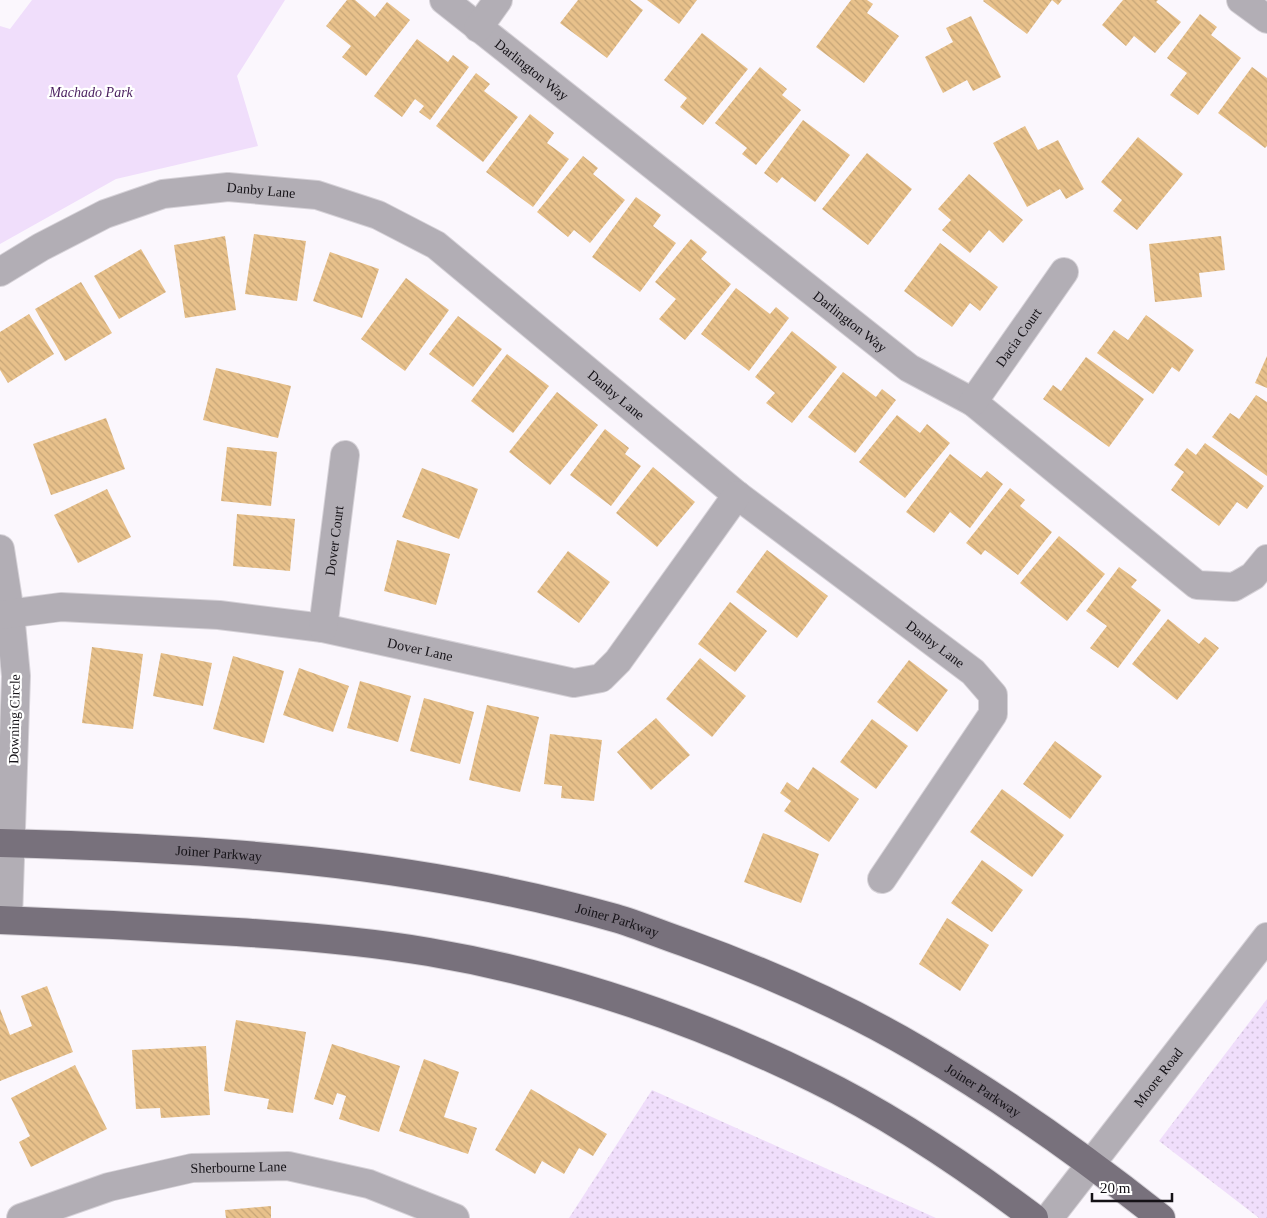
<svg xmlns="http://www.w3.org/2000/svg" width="1267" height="1218" font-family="'Times New Roman',serif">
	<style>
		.grass { fill: url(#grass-dots) }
		.park { fill: #f0defb }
		.building { fill: url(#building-back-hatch) }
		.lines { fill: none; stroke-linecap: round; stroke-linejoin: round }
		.minor-casing { stroke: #d6d2d8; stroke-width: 30 }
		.major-casing { stroke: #d6d2d8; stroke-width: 30 }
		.minor { stroke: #b2aeb5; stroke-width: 28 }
		.major { stroke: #78717c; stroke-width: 28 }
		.labels { text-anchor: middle; stroke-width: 4.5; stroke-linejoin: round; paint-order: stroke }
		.street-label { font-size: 14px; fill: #151217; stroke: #fff }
		.park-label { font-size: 14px; font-style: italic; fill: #491e5e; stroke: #fff }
	</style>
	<defs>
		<pattern id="grass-dots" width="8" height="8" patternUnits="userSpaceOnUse" patternTransform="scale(1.25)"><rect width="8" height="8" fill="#f0defb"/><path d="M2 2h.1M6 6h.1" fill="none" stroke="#cdbdd6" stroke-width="1.8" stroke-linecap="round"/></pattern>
		<pattern id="building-back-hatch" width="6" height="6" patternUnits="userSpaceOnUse" patternTransform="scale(1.25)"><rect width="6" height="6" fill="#e8c18b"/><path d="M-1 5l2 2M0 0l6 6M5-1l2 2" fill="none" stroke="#c6a577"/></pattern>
	</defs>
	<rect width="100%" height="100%" fill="#fbf7fd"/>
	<g class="grass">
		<polygon points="1267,999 1267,1218 1259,1218 1159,1141"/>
		<polygon points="652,1090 936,1218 569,1218"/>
	</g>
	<polygon class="park" points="32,0 285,0 237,76 258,146 116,179 0,244 0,26 10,29"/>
	<g class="building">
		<polygon points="347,0 355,0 375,17 387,2 410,20 366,76 342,57 351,46 326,26"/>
		<polygon points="578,0 630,0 643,10 607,58 560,23"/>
		<polygon points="647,0 697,0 679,24"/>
		<polygon points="851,0 867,0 873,4 867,13 899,36 864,83 816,47"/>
		<polygon points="984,0 1062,0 1058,5 1052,0 1027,34 983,1"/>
		<polygon points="1123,0 1158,0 1156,2 1181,22 1155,53 1134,36 1126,46 1102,25"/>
		<polygon points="1200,14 1217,27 1211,35 1241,58 1198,115 1170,95 1187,73 1167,58"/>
		<polygon points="971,16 1001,77 973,91 967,80 943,93 925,57 953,42 946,28"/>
		<polygon points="702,33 748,69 703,125 680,107 687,98 664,80"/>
		<polygon points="417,39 448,62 453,55 469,67 430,120 419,112 424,106 415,99 402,117 374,96"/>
		<polygon points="760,67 787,89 782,95 801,110 756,165 742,154 747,148 715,123"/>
		<polygon points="1252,67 1267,78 1267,146 1265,148 1218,113"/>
		<polygon points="476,73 490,84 484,91 518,117 483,162 436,126"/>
		<polygon points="530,114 554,133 547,143 569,159 533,207 486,172"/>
		<polygon points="803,120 850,155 815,202 782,177 777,183 764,173"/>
		<polygon points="1025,126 1038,150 1058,140 1084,189 1066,199 1060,189 1027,207 993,143"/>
		<polygon points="1138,137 1183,174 1137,230 1113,211 1122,200 1101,182"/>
		<polygon points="867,153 912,189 868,245 822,209"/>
		<polygon points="583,156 598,168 593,174 625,200 590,243 574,230 568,237 537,212"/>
		<polygon points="969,174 1023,220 1003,243 989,230 970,253 942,230 951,220 938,209"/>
		<polygon points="636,197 661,215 653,226 676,243 640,292 592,257"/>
		<polygon points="254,234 306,241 297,301 245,294"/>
		<polygon points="225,236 236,310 185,318 174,245"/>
		<polygon points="1221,236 1225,270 1199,273 1202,297 1155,302 1149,244"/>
		<polygon points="691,239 707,252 701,259 731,284 685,340 659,319 676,299 655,282"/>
		<polygon points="940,243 998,287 980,311 970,303 952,327 904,291"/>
		<polygon points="141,249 166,292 119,319 94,276"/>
		<polygon points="330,252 379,269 362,318 313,301"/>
		<polygon points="406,278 449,310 405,371 361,339"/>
		<polygon points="81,282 112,333 65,361 35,309"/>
		<polygon points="736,288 770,314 776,307 789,318 749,371 701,334"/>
		<polygon points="29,314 54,354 8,383 0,370 0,332"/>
		<polygon points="1146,315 1194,350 1179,372 1172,367 1153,394 1097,353 1114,330 1128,340"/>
		<polygon points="458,316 502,349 473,387 429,354"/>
		<polygon points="792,331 837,367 792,423 766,403 775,393 755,377"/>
		<polygon points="507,354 549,386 513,433 471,401"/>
		<polygon points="1267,356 1267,388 1255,383"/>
		<polygon points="1086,357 1144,399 1109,447 1043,399 1053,385 1061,391"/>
		<polygon points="216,368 291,386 278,438 203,420"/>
		<polygon points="843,372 876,397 882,389 896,400 855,453 808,417"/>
		<polygon points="557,392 598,425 550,485 509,452"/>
		<polygon points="1256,395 1267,402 1267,476 1212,437 1230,413 1239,419"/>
		<polygon points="897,415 920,433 927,424 950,443 905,498 859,462"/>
		<polygon points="106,418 125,469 51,495 33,444"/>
		<polygon points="605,429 629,448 625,454 641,466 611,506 570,475"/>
		<polygon points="1205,443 1264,486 1247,509 1237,502 1219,526 1171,490 1184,472 1174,465 1187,448 1196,455"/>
		<polygon points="227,447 277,452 271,506 221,501"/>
		<polygon points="950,454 981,478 987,471 1003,484 970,528 950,512 934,533 906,512"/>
		<polygon points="653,467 695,502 657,547 616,513"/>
		<polygon points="422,468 478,489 459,539 402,517"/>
		<polygon points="1010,488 1025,500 1020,506 1052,532 1018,575 985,550 981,555 966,543"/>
		<polygon points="107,489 131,537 78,563 54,515"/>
		<polygon points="237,514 295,519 290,571 233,566"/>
		<polygon points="1059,536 1105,574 1067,621 1020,583"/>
		<polygon points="397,540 450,554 436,605 384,591"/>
		<polygon points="767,550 828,596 797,638 736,592"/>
		<polygon points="568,551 610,582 579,623 537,592"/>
		<polygon points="1119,567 1137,580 1131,587 1161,610 1118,668 1090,648 1107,626 1086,611"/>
		<polygon points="730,602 767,631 735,672 698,644"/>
		<polygon points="1168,619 1199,644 1205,637 1219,648 1177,700 1132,664"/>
		<polygon points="92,647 143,654 133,729 82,723"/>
		<polygon points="161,653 212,663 203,706 153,696"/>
		<polygon points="233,656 284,671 264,743 213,729"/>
		<polygon points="700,658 746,696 712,737 666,699"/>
		<polygon points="909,660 948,690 917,732 877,702"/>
		<polygon points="299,668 349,686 333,732 283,715"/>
		<polygon points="360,681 411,696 398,742 347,728"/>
		<polygon points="424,698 474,712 460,764 410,751"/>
		<polygon points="487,705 539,717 520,792 469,780"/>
		<polygon points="656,718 690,755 651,790 617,752"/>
		<polygon points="872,719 908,746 876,789 840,762"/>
		<polygon points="550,734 602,740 594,801 561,798 562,786 544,784"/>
		<polygon points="1055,741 1102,776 1070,819 1023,784"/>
		<polygon points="813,767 859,799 829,842 784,811 791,801 780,793 787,782 798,790"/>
		<polygon points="1002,789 1064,835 1032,877 970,832"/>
		<polygon points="763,833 819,854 801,903 744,882"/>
		<polygon points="982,860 1023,890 992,932 951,903"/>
		<polygon points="947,918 989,945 960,991 919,964"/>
		<polygon points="47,986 73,1052 0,1081 0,1009 10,1035 32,1026 21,996"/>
		<polygon points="236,1020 306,1032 293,1113 267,1109 269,1099 224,1091"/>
		<polygon points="332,1044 400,1066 379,1132 339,1119 346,1096 337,1093 333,1105 314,1099"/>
		<polygon points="206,1046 210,1115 161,1118 160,1108 136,1109 132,1050"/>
		<polygon points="424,1059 459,1072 444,1117 477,1128 468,1154 399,1131"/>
		<polygon points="75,1065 107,1129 31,1167 19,1142 30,1136 11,1098"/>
		<polygon points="531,1089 607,1134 593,1156 579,1148 564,1174 542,1161 535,1174 495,1150"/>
		<polygon points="271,1206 271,1218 226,1218 225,1210"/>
	</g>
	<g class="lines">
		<defs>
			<g id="minor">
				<path id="s1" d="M444,0L909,368L973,402L1197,585L1234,587L1253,576L1267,559"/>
				<polyline points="1241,0 1267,19"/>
				<polyline points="478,28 498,0"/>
				<path id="s2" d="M0,272L41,247L105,214L163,194L228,187L317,195L378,215L436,245L737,495L973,672L993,695V714L882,879"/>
				<path id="s3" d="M973,402L1064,272"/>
				<polyline points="0,549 10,613 16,676 8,920"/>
				<path id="s4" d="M0,615L61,607L219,615L323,628L574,683L601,678L618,661L737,495"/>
				<path id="s5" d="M323,628L345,455"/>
				<path id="s6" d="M21,1218L109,1187L192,1168L288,1166L369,1184L455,1218"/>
				<path id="s7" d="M1049,1218L1267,937"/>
			</g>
			<g id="major">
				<path id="s8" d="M0,843C207,848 415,861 615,918C639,925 662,935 686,943C766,972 846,1007 919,1050C1004,1100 1084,1157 1161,1218"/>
				<path d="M0,920C79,923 158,927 237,932C301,936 365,941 429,952C563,975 693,1019 815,1079C893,1117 965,1166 1034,1218"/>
			</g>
		</defs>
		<use href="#minor" class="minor-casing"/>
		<use href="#major" class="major-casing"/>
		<use href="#minor" class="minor"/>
		<use href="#major" class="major"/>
	</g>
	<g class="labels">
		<g class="street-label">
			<text dy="5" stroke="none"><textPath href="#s1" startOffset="112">Darlington Way</textPath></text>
			<text dy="5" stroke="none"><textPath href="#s2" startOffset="280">Danby Lane</textPath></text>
			<text dy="5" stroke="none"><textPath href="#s1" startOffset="518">Darlington Way</textPath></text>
			<text dy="5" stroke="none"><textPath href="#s3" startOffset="79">Dacia Court</textPath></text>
			<text dy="5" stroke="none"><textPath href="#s2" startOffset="700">Danby Lane</textPath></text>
			<text dy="5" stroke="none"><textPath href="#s5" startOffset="88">Dover Court</textPath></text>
			<text dy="5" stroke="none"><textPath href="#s2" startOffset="1105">Danby Lane</textPath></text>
			<text dy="5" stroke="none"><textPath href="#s4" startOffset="424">Dover Lane</textPath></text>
			<text transform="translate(14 719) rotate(-89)" y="5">Downing Circle</text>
			<text dy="5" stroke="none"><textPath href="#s8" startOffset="219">Joiner Parkway</textPath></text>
			<text dy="5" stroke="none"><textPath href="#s8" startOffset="624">Joiner Parkway</textPath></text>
			<text dy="5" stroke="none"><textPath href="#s7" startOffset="178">Moore Road</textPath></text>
			<text dy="5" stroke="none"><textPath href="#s8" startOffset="1029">Joiner Parkway</textPath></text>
			<text dy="5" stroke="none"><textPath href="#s6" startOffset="225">Sherbourne Lane</textPath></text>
		</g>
		<g class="park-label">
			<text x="91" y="97">Machado Park</text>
		</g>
	</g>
	<path d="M1092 1193v8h80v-8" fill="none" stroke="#151217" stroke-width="2.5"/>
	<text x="1100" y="1193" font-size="15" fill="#151217" stroke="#ffffff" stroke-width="4" paint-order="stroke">20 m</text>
</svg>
